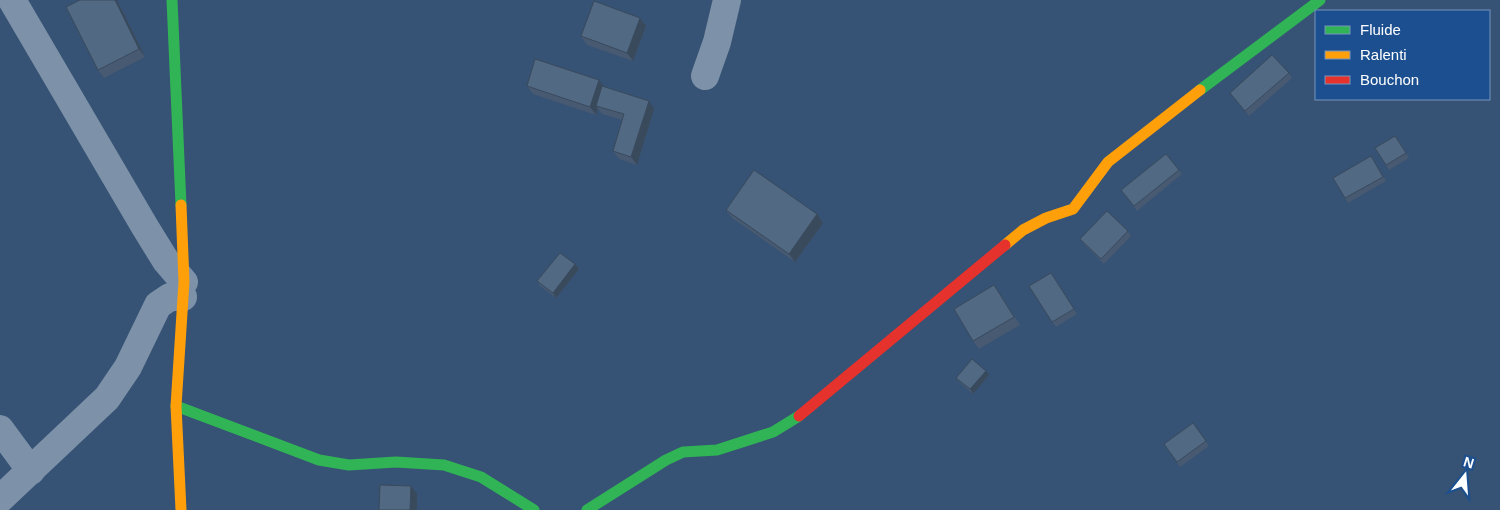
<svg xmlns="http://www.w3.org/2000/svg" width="1500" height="510" font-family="Arial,sans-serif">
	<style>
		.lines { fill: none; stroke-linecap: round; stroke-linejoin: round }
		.street { stroke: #7d92a8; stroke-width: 28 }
		.fast { stroke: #30b455; stroke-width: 11 }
		.slow { stroke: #ff9f0a; stroke-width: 11 }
		.jam { stroke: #e5322d; stroke-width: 11 }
		.wall { fill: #475a72 }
		.shaded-wall { fill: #394a5c }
		.building { fill: #526984; stroke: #394a5c }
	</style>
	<rect width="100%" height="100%" fill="#365274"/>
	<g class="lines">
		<g class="street">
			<polyline points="12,0 145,227 166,261 184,282"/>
			<polyline points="705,76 717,42 727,0"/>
			<polyline points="0,429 31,471"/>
			<polyline points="0,499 107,398 128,367 158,305 170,297 183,297"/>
		</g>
		<g class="fast">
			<polyline points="172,0 181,205"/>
			<polyline points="1200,90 1320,0"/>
			<polyline points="176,406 319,460 349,465 396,462 444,465 481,477 534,510"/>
			<polyline points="587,510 666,460 683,452 717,450 773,432 799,416"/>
		</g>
		<g class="slow">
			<polyline points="181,205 184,282 176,406 181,510"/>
			<polyline points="1005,245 1023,230 1046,218 1073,209 1108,162 1200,90"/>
		</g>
		<polyline class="jam" points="799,416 1005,245"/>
	</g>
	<g class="wall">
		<polygon points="117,0 145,57 104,78 98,70"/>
		<polygon points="640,18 646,26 633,61 587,45 581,36"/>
		<polygon points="1289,73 1292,78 1249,116 1230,93"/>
		<polygon points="527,86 604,87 654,109 637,165 619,159 613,151 622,120 602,114 598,109 596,115 533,94"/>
		<polygon points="1399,140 1409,158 1389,170 1375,148"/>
		<polygon points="1371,156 1386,181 1348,203 1345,198"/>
		<polygon points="1179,170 1182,174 1137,211 1121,190"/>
		<polygon points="726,210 817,214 823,223 795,262 732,218"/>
		<polygon points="1128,231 1131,236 1104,264 1084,244 1080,239"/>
		<polygon points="579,269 556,298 540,286 537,281"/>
		<polygon points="1051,273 1077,314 1056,327 1029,286"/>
		<polygon points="994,285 1020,325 979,349 973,341"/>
		<polygon points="989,375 973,394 959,382 956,378"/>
		<polygon points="1193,423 1209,446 1180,467 1164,444"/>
	</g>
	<g class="shaded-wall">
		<polygon points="115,0 117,0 145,57 139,49"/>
		<polygon points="640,18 646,26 633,61 627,53"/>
		<polygon points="599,80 605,88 596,106 598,109 596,115 590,107"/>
		<polygon points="649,101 654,109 637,165 631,157"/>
		<polygon points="817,214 823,223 795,262 789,254"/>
		<polygon points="575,264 579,269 556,298 553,293"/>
		<polygon points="986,371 989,375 973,394 970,389"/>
		<polygon points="411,486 417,494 417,510 410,510"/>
	</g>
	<g class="building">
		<polygon points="80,0 115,0 139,49 98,70 66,7"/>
		<polygon points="594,1 640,18 627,53 581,36"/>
		<polygon points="1272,55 1289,73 1245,111 1230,93"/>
		<polygon points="535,59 599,80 590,107 527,86"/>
		<polygon points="602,86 649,101 631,157 613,151 624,114 596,106"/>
		<polygon points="1395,136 1406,153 1386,165 1375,148"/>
		<polygon points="1166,154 1179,170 1134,206 1121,190"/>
		<polygon points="1371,156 1383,177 1345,198 1333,178"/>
		<polygon points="754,170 817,214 789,254 726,210"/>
		<polygon points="1107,211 1128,231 1101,259 1080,239"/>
		<polygon points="560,253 575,264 553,293 537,281"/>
		<polygon points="1051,273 1074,309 1052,322 1029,286"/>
		<polygon points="994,285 1014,317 973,341 954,309"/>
		<polygon points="972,359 986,371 970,389 956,378"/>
		<polygon points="1193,423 1206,441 1177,462 1164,444"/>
		<polygon points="380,485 411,486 410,510 379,510"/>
	</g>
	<rect x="1315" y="10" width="175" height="90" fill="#1b4f8f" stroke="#7695bc"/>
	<rect x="1325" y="26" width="25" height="8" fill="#30b455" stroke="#7695bc"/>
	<text x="1360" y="35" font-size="15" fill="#ffffff">Fluide</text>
	<rect x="1325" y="51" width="25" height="8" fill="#ff9f0a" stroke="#7695bc"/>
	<text x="1360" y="60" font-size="15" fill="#ffffff">Ralenti</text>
	<rect x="1325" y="76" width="25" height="8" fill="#e5322d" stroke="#7695bc"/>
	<text x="1360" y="85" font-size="15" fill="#ffffff">Bouchon</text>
	<g transform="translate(1465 475) rotate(17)" stroke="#1b4f8f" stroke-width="4" paint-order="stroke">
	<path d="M0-4L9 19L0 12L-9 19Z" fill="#ffffff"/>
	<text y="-8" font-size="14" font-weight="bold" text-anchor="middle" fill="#ffffff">N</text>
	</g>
</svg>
